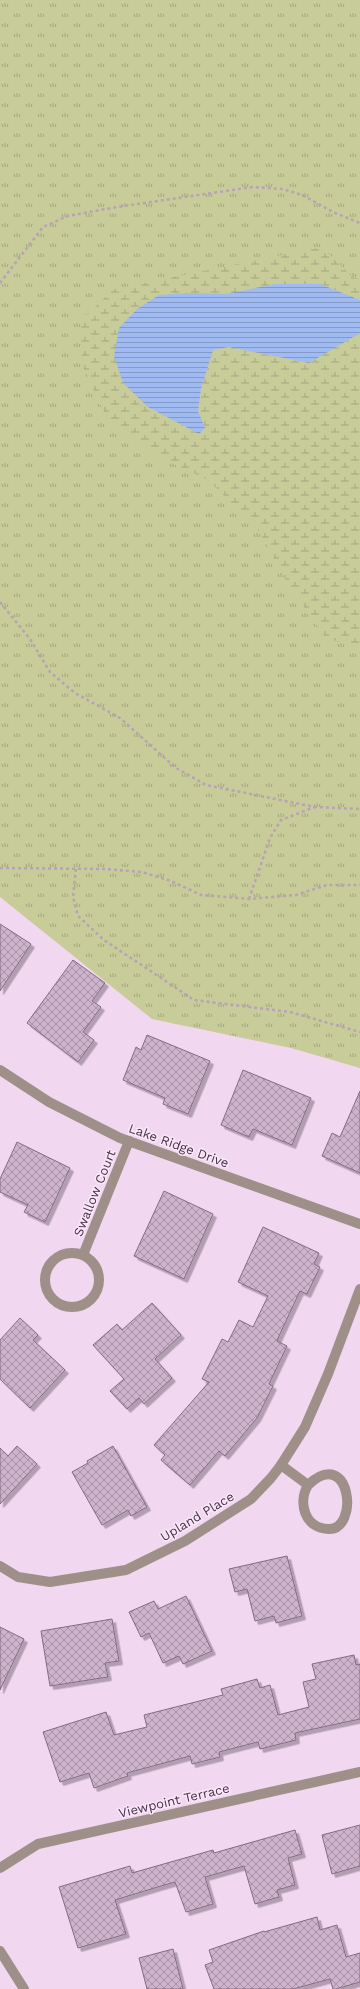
<svg xmlns="http://www.w3.org/2000/svg" width="360" height="1989" font-family="'Work Sans',sans-serif">
	<style>
		.grass { fill: url(#grass-tufts) }
		.wetland { fill: url(#wetland-marsh) }
		.water { fill: url(#water-rules) }
		.building { fill: url(#building-cross-hatch); stroke: #846b83; filter: url(#shadow) }
		.lines { fill: none; stroke-linecap: round; stroke-linejoin: round }
		.path { stroke: #b7a2b7; stroke-width: 2.5; stroke-dasharray: 3 3; stroke-linecap: butt }
		.minor { stroke: #9f8f89; stroke-width: 10 }
		.labels { text-anchor: middle; stroke-width: 3; stroke-linejoin: round; paint-order: stroke }
		.street-label { font-size: 13px; fill: #403540; stroke: #fce6fb }
	</style>
	<defs>
		<pattern id="grass-tufts" width="24" height="20" patternUnits="userSpaceOnUse"><rect width="24" height="20" fill="#c8cc98"/><path d="M3 7l-1-3M5 7V3M7 7l1-3M15 17l-1-3M17 17v-4M19 17l1-3" fill="none" stroke="#a4a67d"/></pattern>
		<pattern id="wetland-marsh" width="20" height="14" patternUnits="userSpaceOnUse"><rect width="20" height="14" fill="#c8cc98"/><path d="M1 5h8M5 5V1M11 12h8M15 12V8" fill="none" stroke="#a4a67d"/></pattern>
		<pattern id="water-rules" width="6" height="5" patternUnits="userSpaceOnUse"><rect width="6" height="5" fill="#a0bbf2"/><path d="M0 2.5h6" fill="none" stroke="#8499c5"/></pattern>
		<pattern id="building-cross-hatch" width="8" height="8" patternUnits="userSpaceOnUse"><rect width="8" height="8" fill="#cdb3cc"/><path d="M0 0l8 8M0 8l8-8" fill="none" stroke="#a892a7"/></pattern>
		<filter id="shadow"><feDropShadow dx="3.5" dy="3.5" stdDeviation="0" flood-color="#0004"/></filter>
	</defs>
	<rect width="100%" height="100%" fill="#f2d7f1"/>
	<polygon class="grass" points="0,0 360,0 360,1068 291,1048 152,1019 0,897"/>
	<polygon class="wetland" points="322,247 352,277 360,279 360,300 320,284 276,284 225,294 189,293 123,383 148,407 199,434 205,428 198,411 201,389 213,350 229,347 309,363 360,333 360,650 325,637 287,582 257,528 207,479 153,455 105,414 82,365 81,320 114,289"/>
	<polygon class="water" points="276,284 320,284 360,300 360,333 309,363 229,347 213,350 201,389 198,411 205,428 199,434 148,407 123,383 114,356 119,328 137,309 159,295 189,293 225,294"/>
	<g class="building">
		<polygon points="0,924 31,944 0,991"/>
		<polygon points="73,960 105,983 92,1001 101,1007 83,1032 94,1040 78,1062 27,1023"/>
		<polygon points="147,1035 210,1061 188,1114 163,1104 165,1098 123,1080 136,1047 141,1050"/>
		<polygon points="243,1070 311,1098 292,1145 253,1129 249,1137 221,1125"/>
		<polygon points="360,1091 360,1173 322,1156 332,1133 340,1137"/>
		<polygon points="17,1142 70,1168 45,1222 24,1212 28,1205 0,1192 0,1179"/>
		<polygon points="164,1191 213,1214 184,1279 134,1256"/>
		<polygon points="263,1227 319,1253 314,1264 320,1267 307,1294 300,1291 279,1336 277,1341 287,1346 269,1384 273,1386 257,1418 225,1456 219,1451 190,1485 161,1460 165,1455 154,1445 209,1382 202,1379 222,1339 228,1342 239,1320 253,1327 268,1296 238,1282"/>
		<polygon points="152,1303 181,1335 155,1359 172,1378 144,1404 139,1398 127,1409 110,1391 124,1379 93,1345 117,1324 122,1330"/>
		<polygon points="20,1318 38,1335 33,1340 65,1370 30,1408 0,1379 0,1340"/>
		<polygon points="17,1446 37,1464 0,1504 0,1448 8,1456"/>
		<polygon points="113,1446 147,1507 131,1516 128,1510 102,1525 72,1472 88,1463 87,1461"/>
		<polygon points="287,1556 302,1616 276,1623 274,1616 255,1621 247,1589 235,1592 229,1569"/>
		<polygon points="186,1596 212,1651 183,1664 179,1656 163,1663 149,1633 141,1637 129,1612 154,1601 158,1609"/>
		<polygon points="112,1619 119,1661 105,1663 108,1677 50,1686 41,1631"/>
		<polygon points="0,1627 24,1639 0,1690"/>
		<polygon points="354,1655 356,1665 360,1664 360,1719 295,1733 296,1740 260,1749 258,1742 219,1752 220,1757 192,1764 190,1756 127,1773 128,1776 94,1788 89,1773 60,1782 43,1732 106,1712 114,1735 147,1727 144,1715 223,1695 221,1689 257,1679 260,1688 270,1685 278,1715 309,1707 303,1682 316,1679 312,1664"/>
		<polygon points="360,1825 360,1866 332,1874 322,1835"/>
		<polygon points="295,1830 302,1854 288,1858 295,1885 277,1890 279,1897 255,1904 244,1866 205,1877 213,1904 186,1912 175,1882 161,1886 115,1900 126,1934 78,1948 59,1887 130,1866 132,1873 213,1850 214,1853"/>
		<polygon points="317,1917 320,1930 337,1925 346,1957 360,1953 360,1982 336,1989 333,1989 330,1979 293,1989 214,1989 205,1965 213,1962 209,1950 264,1931 264,1932"/>
		<polygon points="173,1949 183,1989 147,1989 139,1958"/>
	</g>
	<g class="lines">
		<g class="path">
			<polyline points="0,283 43,227 68,216 117,207 253,187 283,189 302,195 335,213 360,223"/>
			<polyline points="0,602 30,639 50,672 75,693 120,718 176,768 206,785 315,807 360,809"/>
			<polyline points="0,868 105,869 142,872 171,881 201,895 249,899 296,895 327,885 360,885"/>
			<polyline points="76,869 73,897 78,916 104,940 194,1000 290,1012 360,1032"/>
			<polyline points="249,899 270,838 281,820 315,807"/>
		</g>
		<g class="minor">
			<polyline points="0,1070 49,1102 120,1138 360,1224"/>
			<circle cx="72" cy="1280" r="27"/>
			<polyline points="83,1255 129,1141"/>
			<path d="M281,1465L308,1485C351,1445 360,1531 328,1529C304,1528 298,1502 308,1485"/>
			<polyline points="0,1566 18,1577 50,1582 126,1570 185,1541 251,1499 271,1478 281,1465 305,1427 328,1374 360,1289"/>
			<polyline points="0,1868 38,1844 360,1772"/>
			<polyline points="0,1951 24,1989"/>
		</g>
	</g>
	<g class="labels">
		<g class="street-label">
			<text transform="translate(179 1145) rotate(20)" y="5">Lake Ridge Drive</text>
			<text transform="translate(94 1193) rotate(-68)" y="5">Swallow Court</text>
			<text transform="translate(197 1516) rotate(-31)" y="5">Upland Place</text>
			<text transform="translate(174 1800) rotate(-13)" y="5">Viewpoint Terrace</text>
		</g>
	</g>
</svg>
